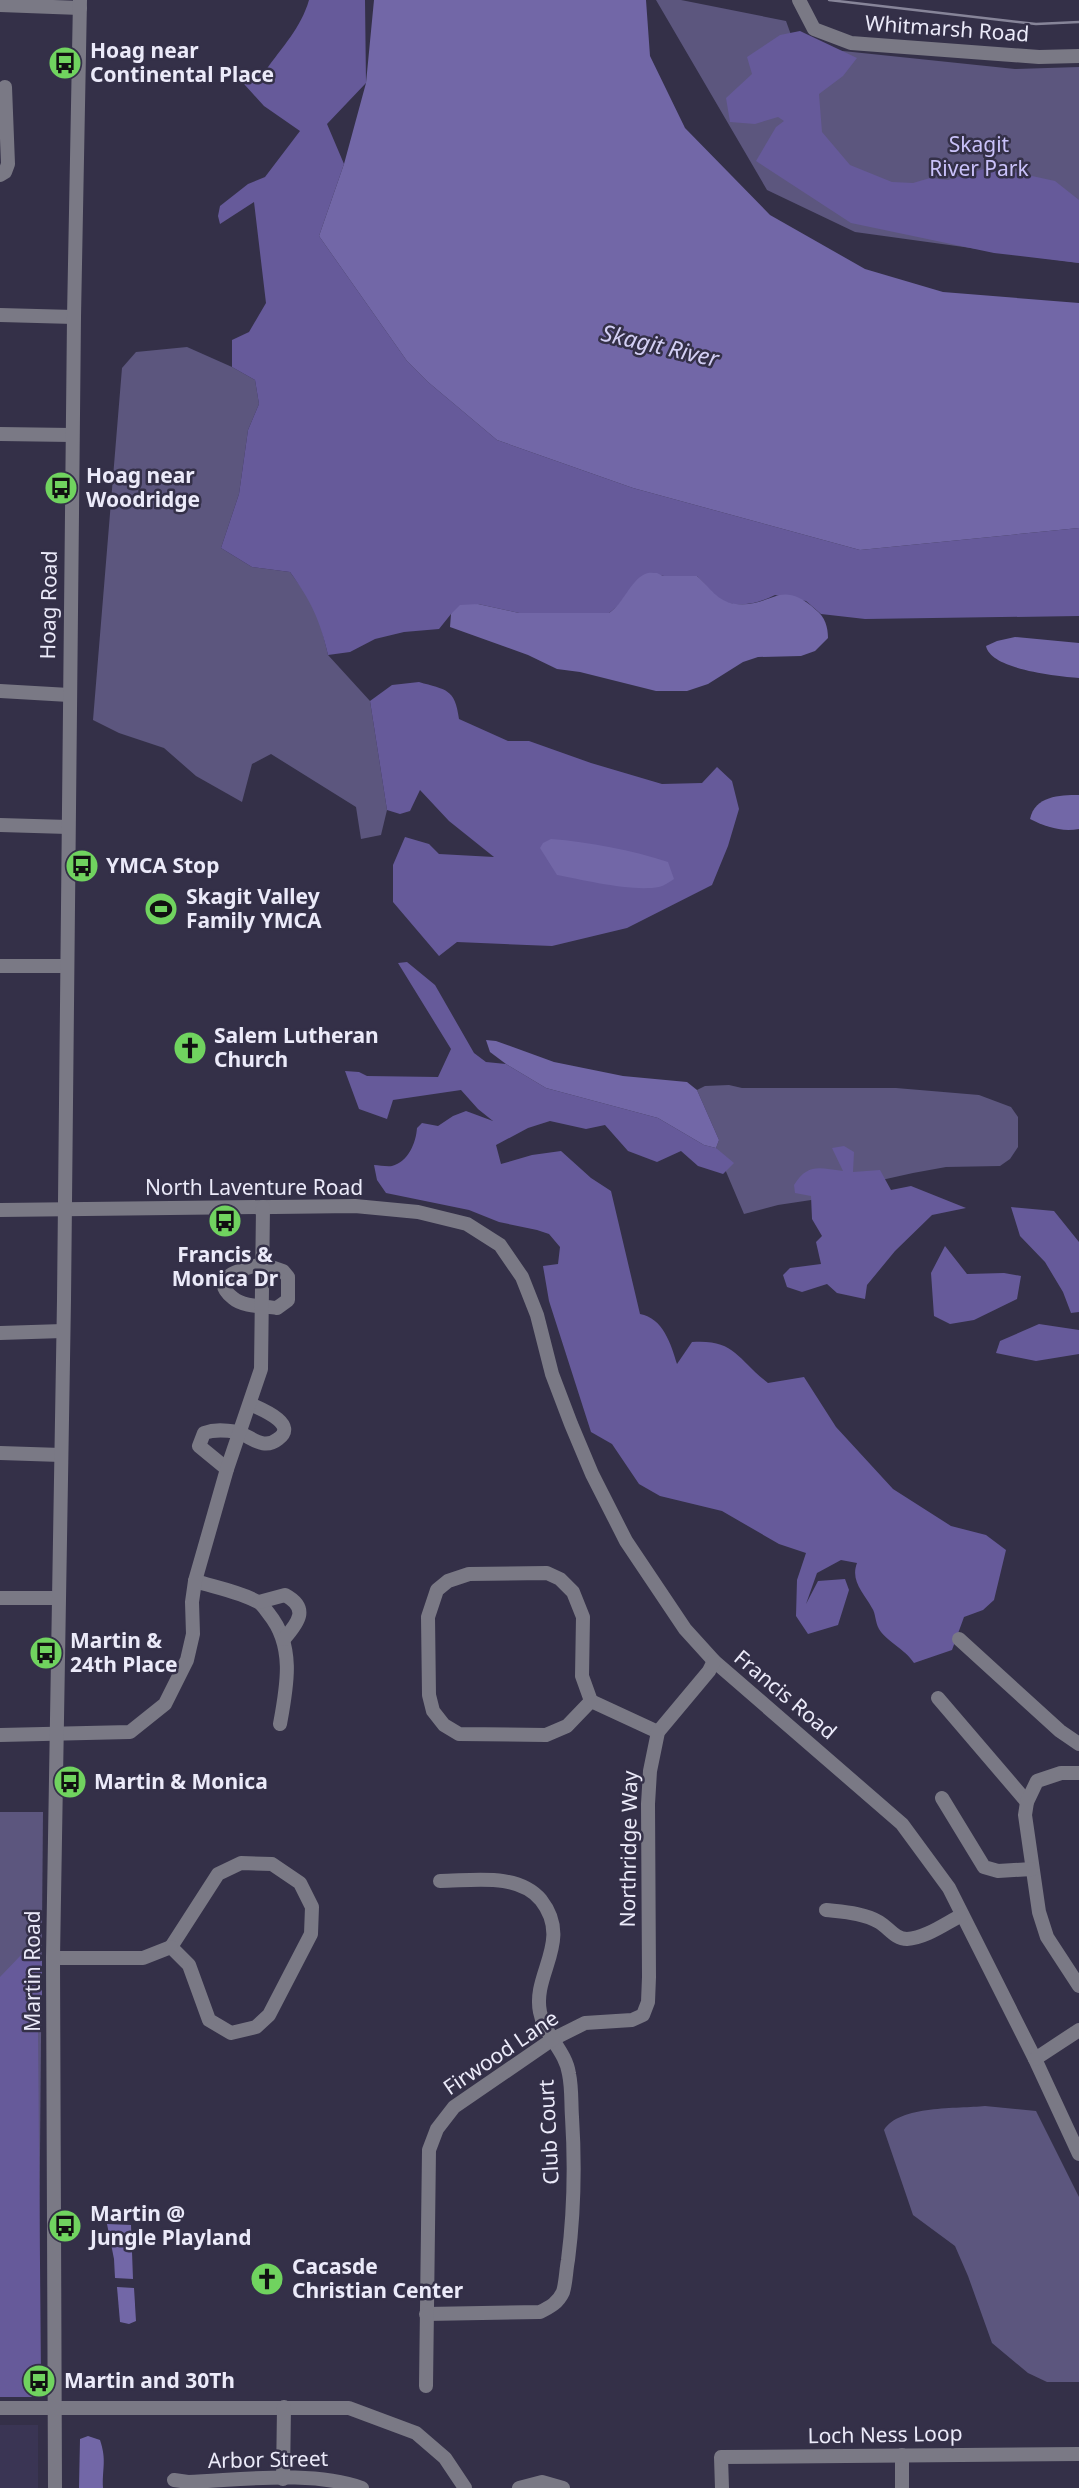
<svg xmlns="http://www.w3.org/2000/svg" width="1079" height="2488" font-family="'Noto Sans',sans-serif">
	<style>
		.built { fill: #3a3554 }
		.green { fill: #5c567e }
		.forest { fill: #665a9a }
		.water { fill: #7267a7 }
		.lines { fill: none; stroke-linecap: round; stroke-linejoin: round }
		.minor { stroke: #7a7985; stroke-width: 14 }
		.rail { stroke: #878599; stroke-width: 2.5 }
		.labels { text-anchor: middle; stroke-width: 5; stroke-linejoin: round; paint-order: stroke }
		.street-label { font-size: 21px; fill: #ebeaf9; stroke: #343048 }
		.poi-label { font-size: 21px; font-weight: bold; fill: #ebeaf9; stroke: #343048; text-anchor: start }
		.park-label { font-size: 21px; fill: #cac2fa; stroke: #343048 }
		.water-label { font-size: 23px; font-style: italic; fill: #d3cff4; stroke: #343048 }
	</style>
	<rect width="100%" height="100%" fill="#343048"/>
	<rect class="built" x="0" y="2425" width="38" height="63"/>
	<g class="green">
		<polygon points="656,0 681,0 786,21 795,46 1015,69 1079,67 1079,263 855,232 767,190"/>
		<polygon points="187,347 232,367 255,380 259,404 248,430 239,494 221,548 252,567 290,572 306,594 320,622 328,655 370,701 387,810 381,835 361,839 356,807 271,754 252,764 242,802 196,776 164,748 119,733 93,720 122,368 136,352"/>
		<polygon points="729,1085 742,1088 896,1088 979,1095 1011,1107 1018,1117 1018,1147 1010,1159 1000,1166 946,1167 913,1173 877,1181 831,1197 778,1205 744,1214 716,1148 719,1140 697,1090 705,1086"/>
		<polygon points="0,1812 43,1812 38,2381 0,2395"/>
		<path d="M985,2106L1036,2111L1079,2197V2382H1047L1028,2373L992,2343L968,2276L955,2246L913,2215L884,2130C899,2105 958,2109 985,2106Z"/>
	</g>
	<g class="forest">
		<path d="M309,0H365L366,83L327,124L344,164L319,236L407,361L428,382L497,440L633,488L860,550L1079,528V616L865,619L821,614L806,601L775,595C759,603 738,609 721,600C711,594 705,583 697,576C687,576 674,577 664,576C649,573 641,575 631,588C624,598 619,606 609,613H519L478,604L451,614L439,629L404,632L375,639L350,652L328,655C320,620 311,601 290,572L252,567L221,548L239,494L248,430L259,404L255,380L232,367V340L249,332L266,303L254,202L220,224L218,216L220,206L248,184L265,177L300,131L264,106L235,74L266,70C282,47 301,28 309,0Z"/>
		<polygon points="800,31 857,58 843,76 819,94 822,132 850,165 892,182 913,183 930,178 948,180 990,167 1055,181 1079,200 1079,263 994,253 851,223 756,161 776,127 784,121 778,117 755,124 730,122 726,98 752,74 747,57 780,35"/>
		<path d="M419,682C446,690 455,688 459,719L508,741H529L591,763L662,784L702,783L717,767L732,781L739,809L728,846L712,885L627,928L552,946L457,942L439,956L393,902V865L405,837L429,844L439,854L494,857L449,821L420,790L410,811L400,814L387,810L370,701L392,685Z"/>
		<path d="M407,962L435,985L474,1053L486,1062L506,1064L546,1088L658,1118L704,1145L716,1148L734,1163L723,1174L698,1166L681,1151L657,1162L628,1151L605,1125L586,1129L550,1121L528,1128L496,1145L501,1164L532,1155L561,1151L591,1178L611,1191L640,1314C663,1318 671,1344 677,1364L692,1342C735,1339 737,1359 768,1383L804,1377L836,1427L893,1489L951,1526L986,1535L1006,1550L994,1600L983,1610L964,1617L952,1650L914,1663C905,1649 885,1640 879,1629C875,1622 876,1614 872,1608C864,1593 850,1581 857,1563L841,1560L817,1573L806,1604L818,1581L845,1579L849,1590L838,1625L808,1634L796,1616L797,1580L806,1553L779,1544L722,1511L660,1496L639,1484L612,1444L591,1432L549,1301L543,1266L558,1264L560,1247L549,1234L537,1230L499,1222L469,1210L386,1193L377,1180L374,1165C379,1165 387,1167 392,1166C408,1162 416,1143 417,1128L422,1123L438,1126L453,1116L466,1111L493,1121L478,1109L461,1090L393,1100L387,1119L359,1109L345,1071L359,1072L367,1076L438,1077L451,1049L398,963Z"/>
		<path d="M844,1146L854,1152L853,1172L880,1170L891,1190L911,1186L966,1208L932,1215L895,1251L867,1285L865,1299L837,1293L827,1284L802,1292L787,1287L783,1275L790,1268L821,1264L816,1242L822,1236L812,1219L811,1196L795,1193L794,1185C808,1163 819,1168 843,1171L832,1148Z"/>
		<polygon points="1011,1207 1054,1211 1079,1242 1079,1312 1071,1313 1063,1292 1045,1262 1020,1236"/>
		<polygon points="945,1246 967,1274 1004,1273 1021,1276 1017,1299 974,1320 950,1324 934,1316 931,1273"/>
		<polygon points="1039,1324 1079,1330 1079,1354 1036,1361 996,1353 1000,1341"/>
		<polygon points="22,1954 42,1957 42,1999 38,2032 41,2376 39,2397 0,2397 0,1977"/>
	</g>
	<g class="water">
		<polygon points="374,0 646,0 650,56 685,128 770,215 865,269 943,292 1079,303 1079,528 860,550 633,488 497,440 428,382 407,361 319,236 344,164 366,83"/>
		<path d="M657,573L663,576H697C710,587 717,602 736,604C773,608 779,577 816,610C825,617 828,627 828,638L815,651L801,656L758,657L743,662L708,684L687,691H656L580,672L557,669L528,655L450,627L451,614L460,605L478,604L519,613H609C624,603 630,581 645,574C649,572 653,573 657,573Z"/>
		<path d="M1015,637L1079,643V678C1058,676 991,670 986,646L997,641Z"/>
		<path d="M1079,795V829C1061,832 1046,827 1030,819C1035,796 1059,795 1079,795Z"/>
		<path d="M551,839C589,842 632,850 668,862L674,879C669,882 664,886 659,887C632,892 584,880 557,875L540,848L543,843Z"/>
		<polygon points="486,1040 496,1041 554,1062 623,1076 687,1082 697,1090 719,1140 716,1148 704,1145 658,1118 546,1088 506,1064 490,1052"/>
		<polygon points="107,2224 131,2225 133,2279 115,2278 114,2259"/>
		<polygon points="117,2287 134,2288 136,2321 129,2324 120,2322"/>
		<path d="M88,2436L100,2440C107,2461 102,2468 103,2488H79L80,2439Z"/>
	</g>
	<g class="lines">
		<g class="minor">
			<polyline points="799,0 814,29 851,43 1039,57 1079,56"/>
			<polyline points="0,5 80,8"/>
			<polyline points="0,175 5,172 8,164 5,87"/>
			<polyline points="0,315 74,317"/>
			<polyline points="0,434 72,435"/>
			<polyline points="0,691 69,695"/>
			<polyline points="0,825 68,827"/>
			<polyline points="0,966 66,966"/>
			<polyline points="0,1210 355,1206 418,1212 467,1224 500,1245 522,1277 537,1315 552,1374 571,1424 592,1474 626,1541 685,1629 714,1661 902,1824 949,1888 1035,2059 1079,2154"/>
			<path d="M263,1264L283,1271L288,1277V1300L277,1308C264,1306 243,1307 233,1298C205,1276 249,1267 263,1264Z"/>
			<polyline points="0,1333 63,1331"/>
			<polyline points="0,1453 61,1455"/>
			<path d="M227,1469L199,1446L204,1433C215,1429 225,1430 237,1432C251,1436 263,1451 278,1439C299,1424 261,1409 250,1404"/>
			<path d="M195,1581C214,1587 241,1592 258,1602C262,1604 266,1610 269,1614C295,1646 287,1686 280,1724"/>
			<polyline points="0,1598 58,1598"/>
			<path d="M259,1602L285,1595C309,1608 299,1622 284,1639"/>
			<polyline points="959,1639 1060,1731 1079,1744"/>
			<polyline points="938,1698 1027,1802"/>
			<polyline points="591,1701 567,1726 546,1735 459,1734 444,1725 433,1711 429,1695 428,1617 437,1590 448,1581 469,1574 547,1573 560,1579 573,1592 583,1617 582,1676 591,1701 658,1732"/>
			<polyline points="0,1735 130,1732 165,1704 187,1660 193,1634 192,1602 195,1581 227,1469 261,1369 263,1207"/>
			<polyline points="1079,1773 1061,1773 1037,1781 1027,1802 1025,1815 1039,1912 1047,1937 1079,1986"/>
			<polyline points="942,1798 984,1867 998,1871 1032,1869"/>
			<polygon points="241,1863 272,1864 300,1883 312,1907 311,1934 269,2015 256,2027 231,2033 209,2020 189,1965 171,1947 218,1874"/>
			<path d="M826,1910C843,1912 864,1913 879,1922C889,1928 895,1939 907,1939C926,1938 946,1923 962,1915"/>
			<polyline points="53,1958 143,1958 171,1947"/>
			<polyline points="1035,2059 1079,2030"/>
			<path d="M426,2314L540,2312C550,2307 558,2303 563,2292C566,2282 566,2270 568,2260C574,2213 575,2164 572,2117C571,2103 572,2088 569,2074C566,2051 544,2035 540,2012C532,1974 573,1941 541,1900C518,1872 471,1881 440,1881"/>
			<polyline points="426,2386 429,2150 437,2129 454,2107 553,2039 585,2023 632,2020 643,2015 648,2002 649,1977 648,1804 650,1771 658,1732 709,1671 714,1661"/>
			<polyline points="0,2408 349,2408 416,2433 445,2458 465,2488"/>
			<polyline points="902,2455 902,2488"/>
			<polyline points="283,2479 284,2407"/>
			<path d="M174,2480L188,2482C242,2480 311,2470 362,2488"/>
			<polyline points="55,2488 53,1958 64,1300 74,317 80,0"/>
			<polyline points="519,2488 542,2482 563,2488"/>
			<polyline points="722,2488 721,2457 1079,2454"/>
		</g>
		<polyline class="rail" points="829,0 1036,24 1079,22"/>
	</g>
	<defs>
		<symbol id="bus-disc" viewBox="-11 -11 22 22"><circle r="9.5" fill="#70d35f" stroke="#343048"/><path d="M-5-6H5V4H4V6H2V4H-2V6H-4V4H-5ZM-3.5-4V0h7V-4ZM-3.5 1.2v1.5H-2V1.2ZM2 1.2v1.5H3.5V1.2Z" fill="#111"/></symbol>
		<symbol id="stadium-disc" viewBox="-11 -11 22 22"><circle r="9.5" fill="#70d35f" stroke="#343048"/><path d="M0-5a6.5 5 0 1 0 0 10a6.5 5 0 1 0 0-10ZM-3.5-1.8h7v3.6h-7Z" fill="#111"/></symbol>
		<symbol id="church-disc" viewBox="-11 -11 22 22"><circle r="9.5" fill="#70d35f" stroke="#343048"/><path d="M-1.2-6h2.4v3.5h3.3v2.4h-3.3V6h-2.4V-.1h-3.3v-2.4h3.3Z" fill="#111"/></symbol>
	</defs>
	<g fill-rule="evenodd">
		<use href="#bus-disc" x="46" y="44" width="38" height="38"/>
		<use href="#bus-disc" x="42" y="469" width="38" height="38"/>
		<use href="#bus-disc" x="63" y="847" width="38" height="38"/>
		<use href="#stadium-disc" x="142" y="890" width="38" height="38"/>
		<use href="#church-disc" x="171" y="1029" width="38" height="38"/>
		<use href="#bus-disc" x="206" y="1202" width="38" height="38"/>
		<use href="#bus-disc" x="27" y="1634" width="38" height="38"/>
		<use href="#bus-disc" x="51" y="1763" width="38" height="38"/>
		<use href="#bus-disc" x="46" y="2207" width="38" height="38"/>
		<use href="#church-disc" x="248" y="2260" width="38" height="38"/>
		<use href="#bus-disc" x="20" y="2362" width="38" height="38"/>
	</g>
	<g class="labels">
		<g class="street-label">
			<text transform="translate(947 29) rotate(4)" y="7">Whitmarsh Road</text>
			<text transform="translate(49 605) rotate(-89)" y="7">Hoag Road</text>
			<text x="254" y="1195">North Laventure Road</text>
			<text transform="translate(785 1695) rotate(40)" y="7">Francis Road</text>
			<text transform="translate(629 1849) rotate(-89)" y="7">Northridge Way</text>
			<text transform="translate(33 1971) rotate(-90)" y="7">Martin Road</text>
			<text transform="translate(501 2053) rotate(-34)" y="7">Firwood Lane</text>
			<text transform="translate(549 2132) rotate(-93)" y="7">Club Court</text>
			<text transform="translate(885 2435) rotate(-1)" y="7">Loch Ness Loop</text>
			<text transform="translate(268 2460) rotate(-1)" y="7">Arbor Street</text>
		</g>
		<g class="poi-label">
			<text x="90" y="58">Hoag near<tspan x="90" dy="24">Continental Place</tspan></text>
			<text x="86" y="483">Hoag near<tspan x="86" dy="24">Woodridge</tspan></text>
			<text x="106" y="873">YMCA Stop</text>
			<text x="186" y="904">Skagit Valley<tspan x="186" dy="24">Family YMCA</tspan></text>
			<text x="214" y="1043">Salem Lutheran<tspan x="214" dy="24">Church</tspan></text>
			<text x="225" y="1262" text-anchor="middle">Francis &amp;<tspan x="225" dy="24">Monica Dr</tspan></text>
			<text x="70" y="1648">Martin &amp;<tspan x="70" dy="24">24th Place</tspan></text>
			<text x="94" y="1789">Martin &amp; Monica</text>
			<text x="90" y="2221">Martin @<tspan x="90" dy="24">Jungle Playland</tspan></text>
			<text x="292" y="2274">Cacasde<tspan x="292" dy="24">Christian Center</tspan></text>
			<text x="64" y="2388">Martin and 30Th</text>
		</g>
		<g class="park-label">
			<text x="979" y="152">Skagit<tspan x="979" dy="24">River Park</tspan></text>
		</g>
		<g class="water-label">
			<text transform="translate(660 346) rotate(13)" y="8">Skagit River</text>
		</g>
	</g>
</svg>
